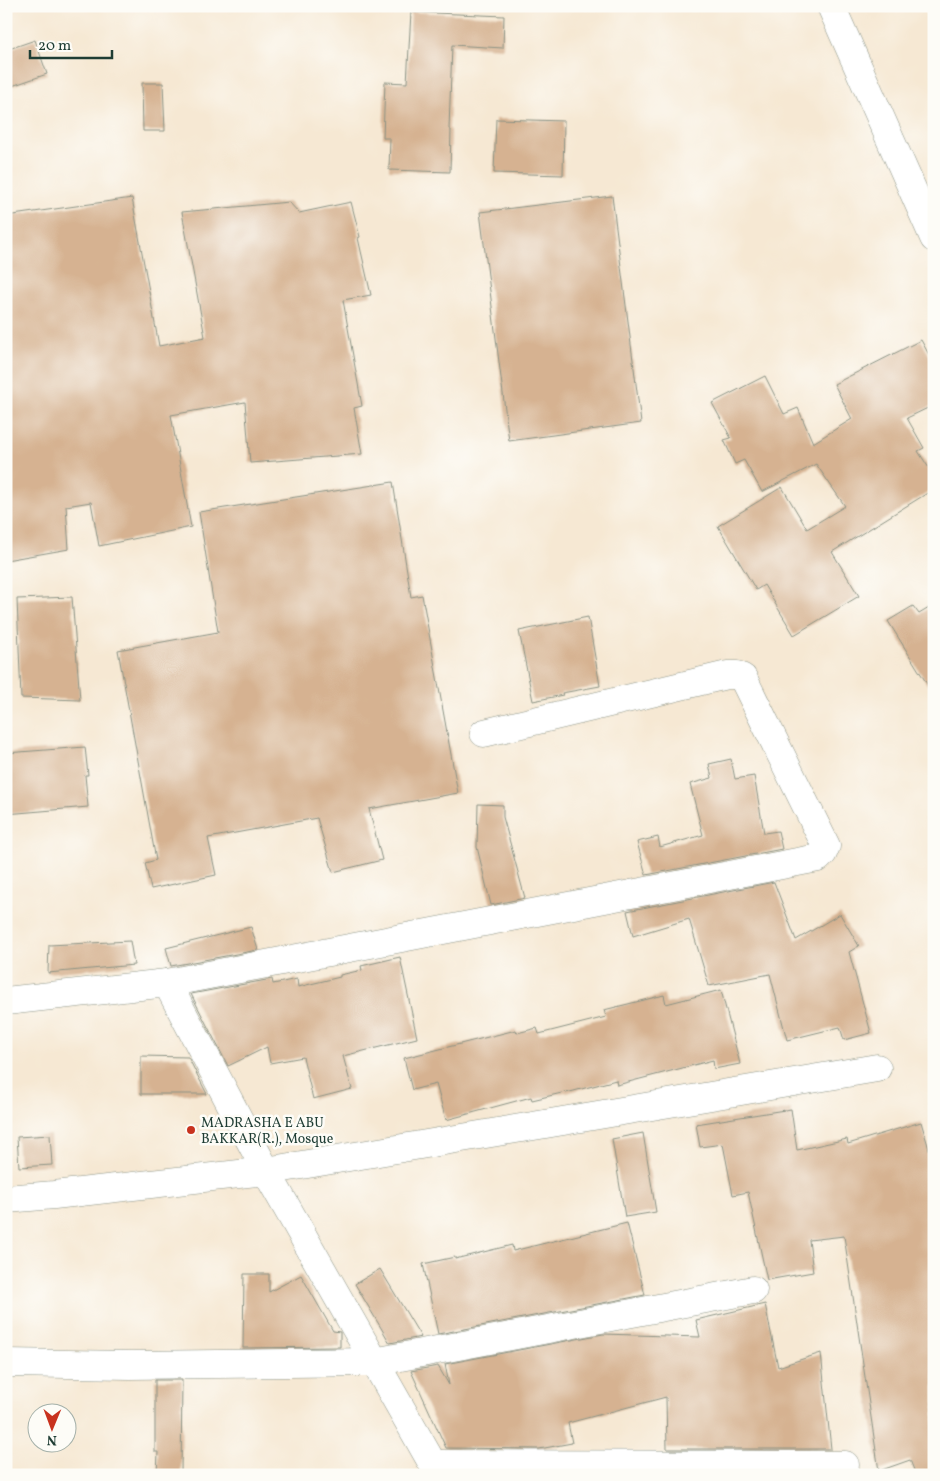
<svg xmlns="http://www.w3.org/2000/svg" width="940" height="1481" font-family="Vollkorn,serif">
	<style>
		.building { fill: #d6b291 }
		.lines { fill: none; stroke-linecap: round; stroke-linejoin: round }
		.minor-casing { stroke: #8a9284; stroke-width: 29 }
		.minor { stroke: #fff; stroke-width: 28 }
		.poi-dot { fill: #c8321e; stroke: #fdfcf7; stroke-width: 2 }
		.labels { text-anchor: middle; stroke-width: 5; stroke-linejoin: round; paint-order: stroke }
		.poi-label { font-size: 14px; fill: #1f3d34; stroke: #fdfcf7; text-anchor: start }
	</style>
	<rect width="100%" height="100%" fill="#fdfcf7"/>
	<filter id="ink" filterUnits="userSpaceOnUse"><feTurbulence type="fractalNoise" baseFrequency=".02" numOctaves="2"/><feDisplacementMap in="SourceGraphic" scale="10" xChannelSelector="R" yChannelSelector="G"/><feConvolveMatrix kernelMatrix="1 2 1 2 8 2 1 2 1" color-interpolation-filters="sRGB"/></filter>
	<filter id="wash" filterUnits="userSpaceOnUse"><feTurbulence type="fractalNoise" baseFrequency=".0096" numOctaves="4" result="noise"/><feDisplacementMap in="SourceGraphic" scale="20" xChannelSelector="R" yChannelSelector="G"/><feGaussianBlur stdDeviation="1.12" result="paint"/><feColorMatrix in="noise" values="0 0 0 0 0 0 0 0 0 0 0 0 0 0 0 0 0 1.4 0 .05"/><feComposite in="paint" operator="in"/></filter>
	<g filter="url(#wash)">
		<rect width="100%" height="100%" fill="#f6e8d3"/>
		<g id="blocks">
			<g class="building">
				<polygon points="411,12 504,16 503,48 452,45 449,129 451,130 450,172 389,170 390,138 383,138 385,82 407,83"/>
				<polygon points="35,40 47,74 6,88 6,50"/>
				<polygon points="142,83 163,83 165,131 143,131"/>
				<polygon points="496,119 564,121 563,175 494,173"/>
				<polygon points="612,196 641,423 509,441 480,212"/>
				<polygon points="132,198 159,346 205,337 182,212 289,202 299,213 351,202 360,237 358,238 371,295 343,300 362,406 354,408 362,454 250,463 245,402 171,415 191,527 99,546 91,502 66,506 69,549 6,560 6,216"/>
				<polygon points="921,340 934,364 934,405 907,418 924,448 918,451 934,476 934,489 832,552 859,596 794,635 764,585 756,590 718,526 782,487 807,529 845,506 816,464 762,492 744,460 735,464 724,440 731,438 712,403 765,376 784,414 798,408 813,443 852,419 834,384"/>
				<polygon points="393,482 411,597 422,595 458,793 369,809 382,860 333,872 317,818 208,838 216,875 151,889 145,863 156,860 118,650 218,632 199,512"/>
				<polygon points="72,597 80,700 21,698 17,599"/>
				<polygon points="934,605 934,695 888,621 913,606 919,614"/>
				<polygon points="588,617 600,686 562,693 563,695 533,701 519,631"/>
				<polygon points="85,747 88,775 85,775 88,807 6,814 6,753"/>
				<polygon points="731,759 735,779 754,776 764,833 778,831 782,849 646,875 637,842 658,837 660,847 703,835 690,784 712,778 709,764"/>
				<polygon points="478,804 503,805 503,817 525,898 491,905 477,847"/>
				<polygon points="774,882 796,940 840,914 859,946 849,952 871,1033 844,1040 840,1027 787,1040 770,974 709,986 689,919 633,936 627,911"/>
				<polygon points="251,927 258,950 171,966 166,948"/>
				<polygon points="130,941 134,965 48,973 49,945"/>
				<polygon points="400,957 417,1038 343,1056 352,1089 313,1099 303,1057 270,1063 267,1047 228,1066 191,994 272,979 273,984 297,979 298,987 340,977 340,975 362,970 361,966"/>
				<polygon points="721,990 740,1064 714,1069 713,1060 617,1085 616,1080 566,1093 566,1092 532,1100 531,1097 446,1120 436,1084 412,1090 404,1058 516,1030 517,1033 537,1028 539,1034 606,1017 604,1010 664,995 666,1004"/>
				<polygon points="141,1056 188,1057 207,1094 141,1094"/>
				<polygon points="791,1109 797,1150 847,1139 848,1144 921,1122 934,1166 934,1475 916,1475 910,1460 879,1471 844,1236 809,1240 813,1272 767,1280 748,1192 733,1195 723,1144 700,1147 696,1124"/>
				<polygon points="643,1133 656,1212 625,1217 612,1139"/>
				<polygon points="50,1135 52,1165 19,1167 17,1137"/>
				<polygon points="627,1223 645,1295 438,1334 423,1264 455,1257 455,1259 512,1245 513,1251"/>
				<polygon points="380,1269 421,1337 390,1343 355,1284"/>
				<polygon points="244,1274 269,1274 269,1292 301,1275 333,1331 340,1332 340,1347 243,1348"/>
				<polygon points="765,1304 778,1367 821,1353 831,1449 667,1449 666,1397 568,1423 572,1443 539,1449 446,1448 411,1371 438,1366 449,1385 445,1364 603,1334 700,1337 696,1320"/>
				<polygon points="155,1380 182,1380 181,1475 157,1475 158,1452 155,1452"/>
			</g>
		</g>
	</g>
	<g filter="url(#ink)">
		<use href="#blocks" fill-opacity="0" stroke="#8a9284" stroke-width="1"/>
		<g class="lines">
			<defs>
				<g id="minor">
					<polyline points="831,6 934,238"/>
					<polyline points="167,983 818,858 823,853 826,846 743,678 737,675 727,675 484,733"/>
					<polyline points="6,1001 167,983 266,1171 439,1475"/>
					<polyline points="6,1199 54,1195 266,1171 877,1068"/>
					<polyline points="6,1363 130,1365 374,1362 753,1290"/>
					<polyline points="433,1464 845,1465"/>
				</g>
			</defs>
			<use href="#minor" class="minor-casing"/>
			<use href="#minor" class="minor"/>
		</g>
	</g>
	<circle class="poi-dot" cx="191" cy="1130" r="5"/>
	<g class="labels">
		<g class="poi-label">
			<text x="201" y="1127">MADRASHA E ABU<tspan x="201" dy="16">BAKKAR(R.), Mosque</tspan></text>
		</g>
	</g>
	<rect width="940" height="1481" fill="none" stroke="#fdfcf7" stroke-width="25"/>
	<g transform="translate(52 1428) rotate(181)"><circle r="24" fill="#fdfcf7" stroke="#a4b0a9"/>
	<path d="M0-4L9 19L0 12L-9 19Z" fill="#c8321e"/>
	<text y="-8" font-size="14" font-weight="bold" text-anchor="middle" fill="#1f3d34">N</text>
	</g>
	<path d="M30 50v8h82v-8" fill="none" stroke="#1f3d34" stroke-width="2.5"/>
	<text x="38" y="50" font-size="15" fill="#1f3d34" stroke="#fdfcf7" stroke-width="4" paint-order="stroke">20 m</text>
</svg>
